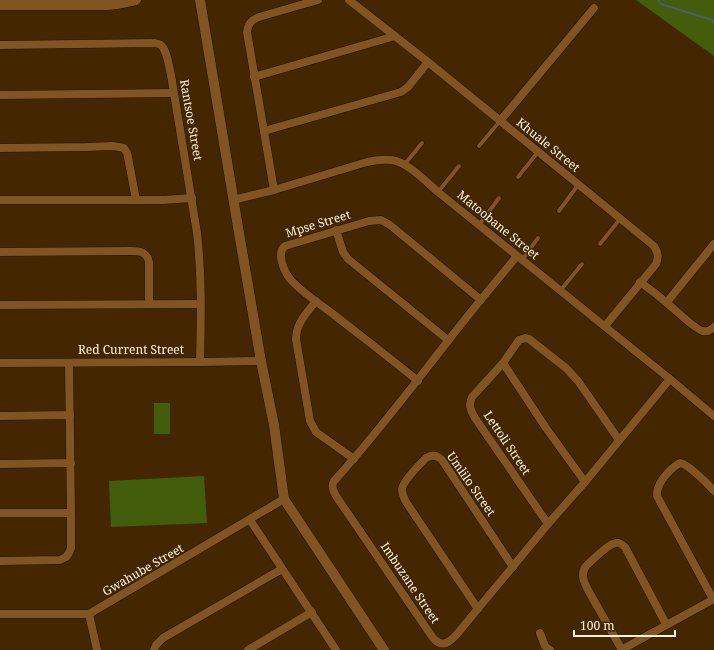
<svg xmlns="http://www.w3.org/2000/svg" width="714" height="650" font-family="'Noto Serif',serif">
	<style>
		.green { fill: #425d0c }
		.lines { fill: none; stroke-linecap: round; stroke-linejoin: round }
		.stream { stroke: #4c5e6e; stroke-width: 2 }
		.service-casing { stroke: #241201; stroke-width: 5 }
		.minor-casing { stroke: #241201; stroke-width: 9 }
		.tertiary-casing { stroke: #241201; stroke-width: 11 }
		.service { stroke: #805521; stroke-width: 4 }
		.minor { stroke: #805521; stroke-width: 8 }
		.tertiary { stroke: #805521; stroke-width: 10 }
		.labels { text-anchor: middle; stroke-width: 3; stroke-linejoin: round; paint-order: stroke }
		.street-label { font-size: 12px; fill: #fef1e4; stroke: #442701 }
	</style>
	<rect width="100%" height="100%" fill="#442701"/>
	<g class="green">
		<polygon points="636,0 714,0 714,56"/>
		<rect x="154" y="403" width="16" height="31"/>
		<polygon points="204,476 207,523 111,527 109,481"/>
	</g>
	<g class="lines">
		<polyline class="stream" points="658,0 661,4 712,20 714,23"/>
		<defs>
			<g id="service">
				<polyline points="479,146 500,121"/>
				<polyline points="404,165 422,143"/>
				<polyline points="518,177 538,152"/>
				<polyline points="438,192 459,166"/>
				<polyline points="559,211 578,185"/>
				<polyline points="479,225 499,198"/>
				<polyline points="600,244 620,219"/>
				<polyline points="522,260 538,238"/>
				<polyline points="560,291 582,264"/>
			</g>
			<g id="minor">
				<path d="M349,0L428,62L654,246C658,253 659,257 656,264L605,326"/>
				<path d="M0,45L155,43C157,44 160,44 161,45C167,50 169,67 171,75L197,233C202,276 201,319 200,362"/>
				<polyline points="254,77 395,36"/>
				<polyline points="0,95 173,93"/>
				<polyline points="500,121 594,8"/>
				<polyline points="264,131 401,92 408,87 428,62"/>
				<polyline points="0,148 87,147 113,146 124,148 127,153 128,157 136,200"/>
				<path d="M274,190L247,32C248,24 251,20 259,17L318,0"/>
				<polyline points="0,200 163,200 192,198"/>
				<path d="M233,200L274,190L367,162C376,160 384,159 392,160C409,163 425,181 438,192L670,379L714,416"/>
				<polyline points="336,230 343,252 348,259 448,340"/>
				<path d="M0,252L131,251C140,251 147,252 149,262V304"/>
				<path d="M517,256C494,284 470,312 448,341C411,388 375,436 334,481C331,486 333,490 336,496L433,638C442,648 449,643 457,634L548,524L585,482L670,379"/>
				<path d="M640,282C650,289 659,296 668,304C676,310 694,329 703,331C707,332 711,330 714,327"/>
				<path d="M316,301C307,313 296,323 296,339L310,421L316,432L354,459"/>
				<polyline points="667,302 714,244"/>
				<polyline points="0,305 200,304"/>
				<polyline points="0,363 200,362 261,361"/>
				<polyline points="503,363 546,428 585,482"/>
				<path d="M418,381C390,358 361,336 333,314C320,304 300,291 290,279C284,271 276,253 285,246L369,221L381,220L390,225L481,300"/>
				<polyline points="0,416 70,415"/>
				<polyline points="0,464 71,463"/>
				<polyline points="0,513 71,513"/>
				<polyline points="250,520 336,650"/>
				<path d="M548,524L475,418C471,411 468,405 472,397L503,363L519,340L525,338L529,339L566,368L578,381L619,440"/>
				<polyline points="0,561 60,560 66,557 69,553 71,548 71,513 69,363"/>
				<path d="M713,599L657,496C657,492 657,489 659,486C661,479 673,466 680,463C688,464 708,484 714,491"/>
				<path d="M478,609L406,502C404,498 402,494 402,489C403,481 420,464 426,458C432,454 437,455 442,460L513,567"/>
				<polyline points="0,614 89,614 284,499"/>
				<polyline points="89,614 97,650"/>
				<polyline points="540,633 545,646 550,650"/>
				<polyline points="154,650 156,645 163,638 282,569"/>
				<polyline points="248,650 312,612"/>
				<polyline points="621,650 714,599"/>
				<path d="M622,650L588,590C584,582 580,574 586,566C593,560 610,541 619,543C622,544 623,545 625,547L666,624"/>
			</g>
			<g id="tertiary">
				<polyline points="200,0 238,227 261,361 274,425 284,499 384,650"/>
				<polyline points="0,5 108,5 117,4 136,0"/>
			</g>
		</defs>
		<use href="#service" class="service-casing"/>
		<use href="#minor" class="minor-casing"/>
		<use href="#tertiary" class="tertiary-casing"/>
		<use href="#service" class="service"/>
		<use href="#minor" class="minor"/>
		<use href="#tertiary" class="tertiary"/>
	</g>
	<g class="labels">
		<g class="street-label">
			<text transform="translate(191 120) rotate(80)" y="4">Rantsoe Street</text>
			<text transform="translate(548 145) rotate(39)" y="4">Khuale Street</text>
			<text transform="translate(318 224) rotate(-17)" y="4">Mpse Street</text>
			<text transform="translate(498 225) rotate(39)" y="4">Matoobane Street</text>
			<text x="131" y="354">Red Current Street</text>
			<text transform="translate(507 443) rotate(56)" y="4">Lettoli Street</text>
			<text transform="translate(471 484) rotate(55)" y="4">Umlilo Street</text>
			<text transform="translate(143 570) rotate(-30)" y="4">Gwahube Street</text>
			<text transform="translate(410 583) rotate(56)" y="4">Imbuzane Street</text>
		</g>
	</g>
	<path d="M574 630v6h101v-6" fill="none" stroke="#fef1e4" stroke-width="2"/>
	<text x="580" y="630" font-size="12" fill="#fef1e4" stroke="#442701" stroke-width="3" paint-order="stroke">100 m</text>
</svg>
